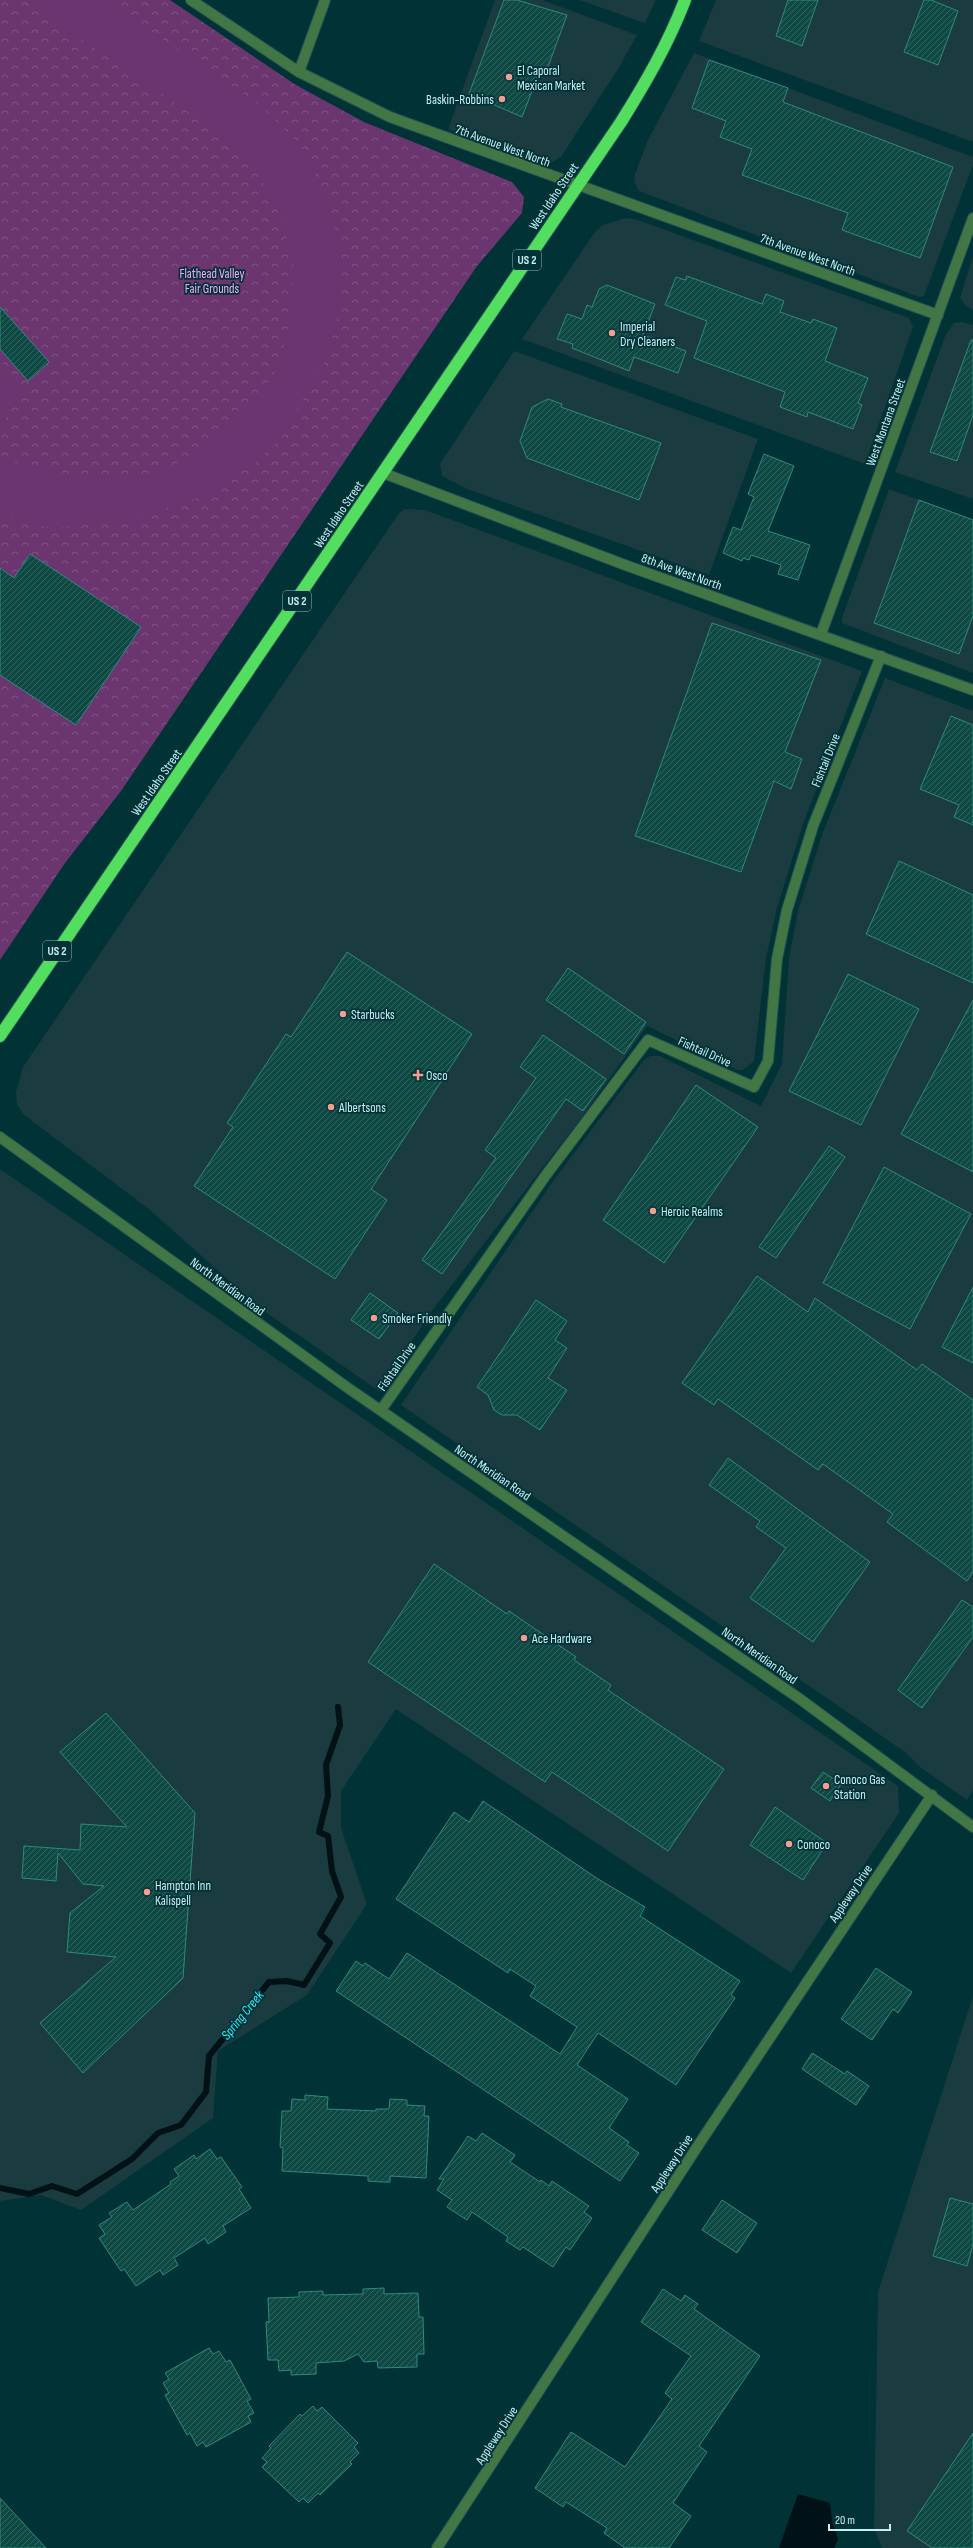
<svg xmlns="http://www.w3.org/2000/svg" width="973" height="2548" font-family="'Sofia Sans Condensed',sans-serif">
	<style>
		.built { fill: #1a3b3f }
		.park { fill: url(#park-crowns) }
		.pitch { fill: #6b366f }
		.water { fill: #001215 }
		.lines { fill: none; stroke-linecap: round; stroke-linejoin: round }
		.stream { stroke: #001215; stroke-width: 6 }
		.building { fill: url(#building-hatch); stroke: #30897f }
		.minor-casing { stroke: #205054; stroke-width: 12 }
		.highway-casing { stroke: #205054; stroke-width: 14 }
		.minor { stroke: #437645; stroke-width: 10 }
		.highway { stroke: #53de5f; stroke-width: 12 }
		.poi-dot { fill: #f59c95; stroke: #003236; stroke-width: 1.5 }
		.labels { text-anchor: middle; stroke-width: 3.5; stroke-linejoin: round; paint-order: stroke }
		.shield { fill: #003236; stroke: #8bb6bb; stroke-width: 1 }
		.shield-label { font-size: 12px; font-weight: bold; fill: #c6eff4 }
		.poi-label { font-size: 13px; fill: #c6eff4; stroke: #003236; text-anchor: start }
		.street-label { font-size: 13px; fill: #c6eff4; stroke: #003236 }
		.park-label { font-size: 13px; fill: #f8a9fd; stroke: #003236 }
		.water-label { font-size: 14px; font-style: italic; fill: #2cecfe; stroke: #003236 }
	</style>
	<defs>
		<pattern id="park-crowns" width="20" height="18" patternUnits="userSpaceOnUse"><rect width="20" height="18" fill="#6b366f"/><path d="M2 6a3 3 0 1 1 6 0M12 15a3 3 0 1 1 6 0" fill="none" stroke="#7f5384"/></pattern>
		<pattern id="building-hatch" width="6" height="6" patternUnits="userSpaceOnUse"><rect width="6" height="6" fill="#0e4943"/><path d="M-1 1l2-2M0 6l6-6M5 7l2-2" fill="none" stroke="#30645f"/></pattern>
	</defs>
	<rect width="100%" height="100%" fill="#003236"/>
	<g class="built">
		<polygon points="495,0 542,0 637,35 618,69 561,157 549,164 536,163 448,129"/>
		<polygon points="579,0 656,0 645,23"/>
		<polygon points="716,0 973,0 973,142 699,41"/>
		<polygon points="694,53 973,157 973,165 924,296 919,297 639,191 634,181 635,174 647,142"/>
		<polygon points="625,218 635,219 909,318 913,327 865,464 522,339 595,232 603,225"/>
		<polygon points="973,256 973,310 966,306 960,298"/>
		<polygon points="961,322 973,325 973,499 895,472 946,334 954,323"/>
		<polygon points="514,351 758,439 709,575 467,489 442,476 440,464"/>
		<polygon points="889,489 973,519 973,673 842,623 842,618"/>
		<polygon points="405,509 425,510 862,671 803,824 777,908 766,958 754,1061 743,1070 738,1070 647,1026 582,1117 431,1312 379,1391 261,1309 150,1210 23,1114 17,1104 16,1092 23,1067 399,513"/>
		<polygon points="885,678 973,711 973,1790 967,1800 920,1767 905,1752 401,1405 553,1181 644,1060 650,1056 660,1056 761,1106 782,1064 789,958 798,911 823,832"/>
		<polygon points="0,1169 898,1786 899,1813 791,1973 396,1709 341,1791 341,1828 367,1904 307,1995 218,2051 213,2118 81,2210 41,2195 0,2201"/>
		<polygon points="973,1996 973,2548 882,2548 874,2528 878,2292"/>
	</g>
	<polygon class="park" points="0,0 170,0 296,85 364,122 512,182 524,197 522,213 477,266 121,791 65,863 0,960"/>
	<g class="pitch">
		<polygon points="23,0 105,0 257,103 300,144 327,198 340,249 338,316 327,358 282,437 253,465 200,497 130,521 52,528 19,521 0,513 0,455 10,461 36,468 92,479 157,473 207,448 249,410 280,364 290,317 294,267 282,219 258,173 228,139"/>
		<path d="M0,361C5,367 13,374 17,380C25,395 7,415 0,427Z"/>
	</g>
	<polygon class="water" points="798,2494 830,2503 832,2521 838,2539 834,2548 779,2548"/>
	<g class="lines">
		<polyline class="stream" points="0,2188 29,2194 52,2186 77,2194 132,2159 158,2133 181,2125 206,2092 209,2056 269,1982 287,1981 304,1985 330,1943 320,1934 341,1897 332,1871 328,1836 319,1832 328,1796 326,1765 340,1725 338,1707"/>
	</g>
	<g class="building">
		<polygon points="504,0 517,0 567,15 546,72 540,70 522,117 469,94"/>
		<polygon points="788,0 818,0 802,46 776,36"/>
		<polygon points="924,0 931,0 958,11 938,65 904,52"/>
		<polygon points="709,60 788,88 783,102 953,167 920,258 842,230 848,213 742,175 752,149 720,137 726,121 692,108"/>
		<polygon points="687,276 762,304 766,294 784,301 780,312 811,323 813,319 837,328 825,361 868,378 858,403 862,405 853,429 808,412 807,417 780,407 785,392 694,358 707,321 665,305 676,277 685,280"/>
		<polygon points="607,285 655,304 643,335 686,351 678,373 634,357 629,371 572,348 573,344 557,339 567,314 582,319 587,305 592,307 599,289"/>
		<polygon points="0,307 49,362 28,381 0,349"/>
		<polygon points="971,340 973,340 973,415 957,461 930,452"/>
		<polygon points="548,399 562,404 561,407 661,443 639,500 527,458 520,441 532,407"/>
		<polygon points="764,454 794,466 768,531 810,545 798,580 778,574 781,565 751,555 749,560 743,558 742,561 723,553 733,527 741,530 754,497 748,494"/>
		<polygon points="919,500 973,520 973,616 959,654 874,623"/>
		<polygon points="30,554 141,627 76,725 0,675 0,568 14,578"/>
		<polygon points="712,623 821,660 785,752 802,759 791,789 774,781 741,872 635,836"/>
		<polygon points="951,716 973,725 973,825 954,817 959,805 920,789"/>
		<polygon points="899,861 973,895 973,983 866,934"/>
		<polygon points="347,952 472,1034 371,1189 387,1200 335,1279 194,1186 233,1127 227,1123 286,1034 291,1037"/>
		<polygon points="568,968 646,1022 624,1054 546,1000"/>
		<polygon points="848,974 919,1009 861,1125 789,1091"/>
		<polygon points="973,1000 973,1172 901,1134"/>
		<polygon points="543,1035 606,1079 583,1111 566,1099 442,1274 422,1260 496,1158 485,1150 536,1078 520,1067"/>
		<polygon points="696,1085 758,1127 664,1263 603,1220"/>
		<polygon points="829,1146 845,1157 776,1258 759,1247"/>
		<polygon points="884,1167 971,1214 910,1329 823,1283"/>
		<polygon points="757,1276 808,1312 815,1298 917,1370 922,1364 973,1400 973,1572 967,1581 887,1522 893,1514 823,1464 818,1470 718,1399 714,1405 682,1383"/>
		<polygon points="973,1287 973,1363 942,1347"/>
		<polygon points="370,1293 398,1313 379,1339 351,1320"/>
		<polygon points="536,1300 567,1321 555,1340 567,1348 548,1378 567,1390 540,1430 517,1415 502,1415 494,1410 488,1395 477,1387"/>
		<polygon points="728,1458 870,1562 813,1642 750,1598 786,1548 756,1527 760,1521 709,1485"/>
		<polygon points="434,1564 507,1614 509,1611 576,1657 574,1660 611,1685 608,1690 724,1769 668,1851 552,1772 545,1782 368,1662"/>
		<polygon points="962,1600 973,1607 973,1637 922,1708 898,1690"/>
		<polygon points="106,1713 195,1813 183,1978 83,2073 40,2023 116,1957 67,1952 70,1913 104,1886 83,1884 58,1853 56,1881 22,1878 24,1846 80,1850 81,1824 127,1827 60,1752"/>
		<polygon points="823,1772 841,1784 830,1801 811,1788"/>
		<polygon points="483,1801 598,1879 645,1907 640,1916 740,1981 731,1995 735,1998 676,2085 598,2033 577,2065 628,2099 609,2128 629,2142 627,2145 639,2153 620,2181 336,1991 356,1961 363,1966 365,1963 389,1979 407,1953 560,2054 577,2027 530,1996 536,1986 510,1969 508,1973 396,1899 454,1812 469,1822"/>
		<polygon points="775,1807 827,1843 803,1880 750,1845"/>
		<polygon points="876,1968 912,1992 898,2013 893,2009 872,2040 841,2019"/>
		<polygon points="812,2053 845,2074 847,2071 869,2086 856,2105 802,2069"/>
		<polygon points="305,2095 328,2097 327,2109 376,2111 376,2109 389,2109 390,2099 407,2100 407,2105 425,2106 424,2116 429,2116 426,2178 390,2176 390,2182 381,2182 368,2181 368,2176 282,2171 283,2148 280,2147 282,2111 291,2111 292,2099 305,2100"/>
		<polygon points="482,2133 515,2155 510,2162 540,2182 541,2180 549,2186 552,2181 589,2206 584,2212 592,2218 570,2250 566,2247 553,2267 523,2247 520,2250 506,2241 508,2237 472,2212 467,2220 447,2207 452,2200 437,2190 444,2179 439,2179 468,2136 476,2141"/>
		<polygon points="210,2149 217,2159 221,2157 232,2173 242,2187 239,2189 251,2208 223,2226 226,2232 208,2244 205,2238 174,2258 178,2265 163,2275 160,2270 136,2286 124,2269 121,2271 99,2238 105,2234 99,2225 112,2217 109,2213 127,2202 133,2210 171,2184 170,2182 179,2176 174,2169 194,2155 196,2159"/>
		<polygon points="950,2198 973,2204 973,2245 967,2266 933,2256"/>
		<polygon points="722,2200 757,2223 737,2253 702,2230"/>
		<polygon points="384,2288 384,2294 418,2293 419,2317 423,2317 424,2354 417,2354 417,2367 378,2368 377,2361 364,2362 358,2354 344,2361 316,2363 316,2374 291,2375 291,2370 279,2371 278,2360 268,2360 266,2322 269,2322 268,2298 299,2297 299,2292 323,2291 323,2295 363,2294 363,2289"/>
		<polygon points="663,2289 681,2301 685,2295 698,2304 694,2309 760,2356 699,2446 707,2452 673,2503 691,2516 669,2548 625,2548 604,2533 607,2528 566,2502 563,2507 535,2488 571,2432 625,2467 672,2399 665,2393 691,2356 641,2322"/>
		<polygon points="209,2348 213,2354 219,2351 226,2362 230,2360 251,2399 247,2401 254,2413 248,2416 251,2422 206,2447 203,2442 197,2446 190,2433 187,2435 165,2395 169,2393 163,2383 169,2379 165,2373"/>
		<polygon points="313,2406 317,2411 322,2407 358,2443 354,2447 359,2453 350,2462 352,2464 320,2495 318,2493 308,2503 303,2498 299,2502 262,2467 267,2462 262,2458 271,2448 269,2446 300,2414 302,2416"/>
		<polygon points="973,2433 973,2548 932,2548 907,2531"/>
		<polygon points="0,2498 46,2548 0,2548"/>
	</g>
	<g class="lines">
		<defs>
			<g id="minor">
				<polyline points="191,0 299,72 390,117 938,315"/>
				<polyline points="299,72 325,0"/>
				<polyline points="383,473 625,565 973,690"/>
				<polyline points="821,634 973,218"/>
				<polyline points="0,1137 348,1388 800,1699 973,1827"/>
				<polyline points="381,1410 546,1175 648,1040 754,1087 768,1061 777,959 787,910 813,826 881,656"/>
				<polyline points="437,2548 701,2141 932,1795"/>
			</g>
			<path id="highway" d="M0,1036L621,122C646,82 668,44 685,0"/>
		</defs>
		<use href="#minor" class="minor-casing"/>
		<use href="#highway" class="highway-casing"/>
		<use href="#minor" class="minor"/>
		<use href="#highway" class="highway"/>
	</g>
	<g class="poi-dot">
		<circle cx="509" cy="77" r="4"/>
		<circle cx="502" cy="99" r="4"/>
		<circle cx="612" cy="333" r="4"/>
		<circle cx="343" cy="1014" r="4"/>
		<path d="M416 1069h4v4h4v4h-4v4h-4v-4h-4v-4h4z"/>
		<circle cx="331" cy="1107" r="4"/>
		<circle cx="653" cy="1211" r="4"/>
		<circle cx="374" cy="1318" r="4"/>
		<circle cx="524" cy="1638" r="4"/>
		<circle cx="826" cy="1786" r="4"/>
		<circle cx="789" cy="1844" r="4"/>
		<circle cx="147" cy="1892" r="4"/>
	</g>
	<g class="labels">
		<g class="shield">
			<rect x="513" y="250" width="28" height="20" rx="3"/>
			<rect x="283" y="591" width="28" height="20" rx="3"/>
			<rect x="43" y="941" width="28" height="20" rx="3"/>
		</g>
		<g class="shield-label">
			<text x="527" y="264">US 2</text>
			<text x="297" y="605">US 2</text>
			<text x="57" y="955">US 2</text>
		</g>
		<g class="poi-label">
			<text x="517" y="75">El Caporal<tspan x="517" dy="15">Mexican Market</tspan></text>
			<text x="494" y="104" text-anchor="end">Baskin-Robbins</text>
			<text x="620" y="331">Imperial<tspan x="620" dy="15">Dry Cleaners</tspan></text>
			<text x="351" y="1019">Starbucks</text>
			<text x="426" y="1080">Osco</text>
			<text x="339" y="1112">Albertsons</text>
			<text x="661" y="1216">Heroic Realms</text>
			<text x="382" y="1323">Smoker Friendly</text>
			<text x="532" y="1643">Ace Hardware</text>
			<text x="834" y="1784">Conoco Gas<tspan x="834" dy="15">Station</tspan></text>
			<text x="797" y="1849">Conoco</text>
			<text x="155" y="1890">Hampton Inn<tspan x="155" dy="15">Kalispell</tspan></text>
		</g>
		<g class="street-label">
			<text transform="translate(503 145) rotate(20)" y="5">7th Avenue West North</text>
			<text transform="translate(553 196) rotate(-56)" y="5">West Idaho Street</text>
			<text transform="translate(808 254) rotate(20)" y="5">7th Avenue West North</text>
			<text transform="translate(885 422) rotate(-70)" y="5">West Montana Street</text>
			<text transform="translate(338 514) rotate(-56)" y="5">West Idaho Street</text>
			<text transform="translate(682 571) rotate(20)" y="5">8th Ave West North</text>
			<text transform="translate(825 760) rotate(-68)" y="5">Fishtail Drive</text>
			<text transform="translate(156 782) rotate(-55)" y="5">West Idaho Street</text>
			<text transform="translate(705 1051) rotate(24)" y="5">Fishtail Drive</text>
			<text transform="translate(228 1286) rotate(36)" y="5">North Meridian Road</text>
			<text transform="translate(396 1366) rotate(-55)" y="5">Fishtail Drive</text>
			<text transform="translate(493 1472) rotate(34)" y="5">North Meridian Road</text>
			<text transform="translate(760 1655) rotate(35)" y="5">North Meridian Road</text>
			<text transform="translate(850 1893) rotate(-56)" y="5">Appleway Drive</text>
			<text transform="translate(671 2163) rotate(-57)" y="5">Appleway Drive</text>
			<text transform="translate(496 2435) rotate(-57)" y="5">Appleway Drive</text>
		</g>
		<g class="park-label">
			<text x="212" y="278">Flathead Valley<tspan x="212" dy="15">Fair Grounds</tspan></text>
		</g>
		<g class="water-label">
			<text transform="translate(242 2015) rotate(-51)" y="5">Spring Creek</text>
		</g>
	</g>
	<path d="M829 2524v6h61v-6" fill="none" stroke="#c6eff4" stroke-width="2"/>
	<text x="835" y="2524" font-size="12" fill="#c6eff4" stroke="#003236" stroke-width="3" paint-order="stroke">20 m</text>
</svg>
